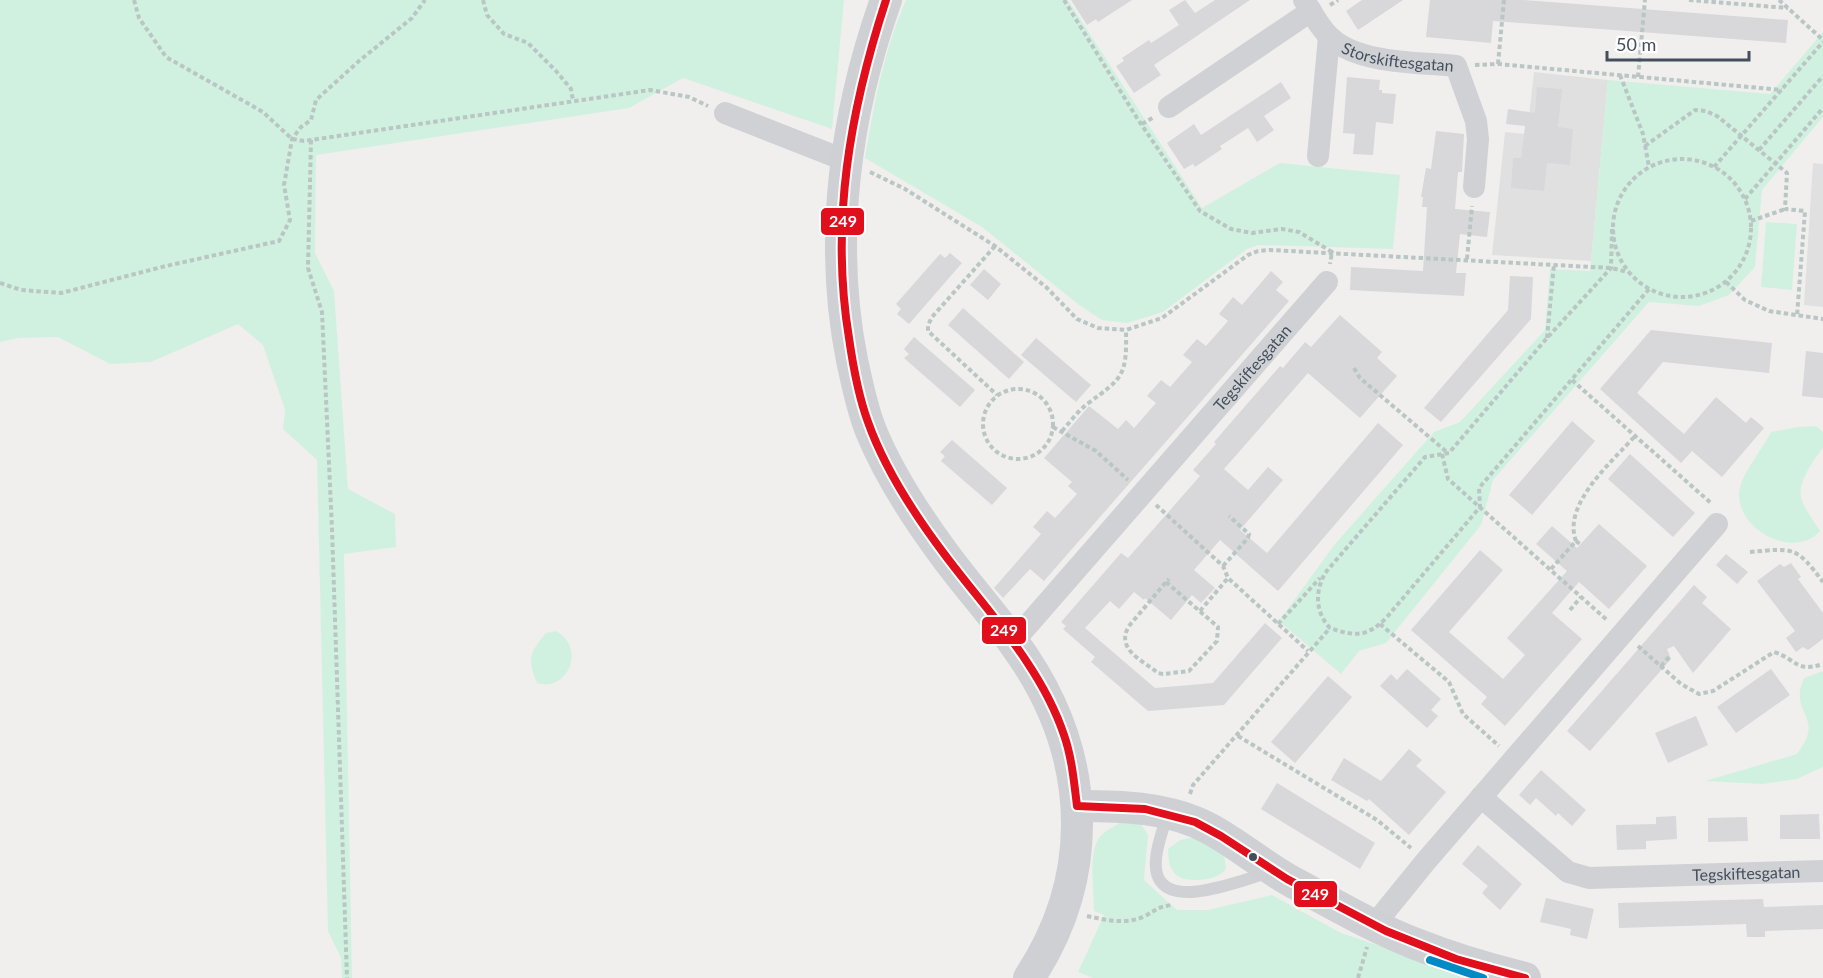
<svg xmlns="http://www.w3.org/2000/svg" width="1823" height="978" font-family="Lato,sans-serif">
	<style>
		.education { fill: #e1e0e1 }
		.green { fill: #d1f1e0 }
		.building { fill: #d8d8da }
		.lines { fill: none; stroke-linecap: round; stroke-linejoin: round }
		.path { stroke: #b9c6c4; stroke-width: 4; stroke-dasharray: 4.5 3; stroke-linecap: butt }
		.lane { stroke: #cfd1d4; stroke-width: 12 }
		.street { stroke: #cfd1d4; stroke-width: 22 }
		.secondary { stroke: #ced0d4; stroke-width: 32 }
		.bus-1-casing { stroke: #fff; stroke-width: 12 }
		.bus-2-casing { stroke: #fff; stroke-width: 12 }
		.bus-1 { stroke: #e10e1c; stroke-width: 8 }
		.bus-2 { stroke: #008ac5; stroke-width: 8 }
		.bus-dot { fill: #444f5d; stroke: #fff; stroke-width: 2 }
		.labels { text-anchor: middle; stroke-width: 5; stroke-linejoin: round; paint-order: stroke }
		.street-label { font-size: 16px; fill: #444f5d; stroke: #fff }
		.line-badge { stroke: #fff; stroke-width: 2 }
		.badge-label { font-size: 16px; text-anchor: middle; font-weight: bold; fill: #fff }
	</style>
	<rect width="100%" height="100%" fill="#f0efee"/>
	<g class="education">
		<polygon points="1534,72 1608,80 1591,261 1492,255 1505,132 1527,134"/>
		<polygon points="1813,163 1823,164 1823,307 1804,305"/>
	</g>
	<g class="green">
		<polygon points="0,0 844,0 832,129 683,78 629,108 316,155 315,253 334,291 348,489 395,514 396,547 344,554 352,978 342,978 341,958 328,931 317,460 283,429 285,410 263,345 238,324 151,362 110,364 58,337 18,338 0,342"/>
		<path d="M906,0H1068L1202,208L1280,163L1400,175L1393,249L1258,245L1247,249L1163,312L1127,323L1102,320L1079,305L982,227L865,158C874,104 884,50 906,0Z"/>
		<polygon points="1823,32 1823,117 1762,190 1755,267 1729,295 1699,306 1649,302 1493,480 1481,525 1386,643 1359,651 1341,674 1279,621 1335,544 1434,432 1460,422 1545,330 1550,269 1590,271 1608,80 1770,94"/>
		<polygon points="1766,222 1797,224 1792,290 1761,287"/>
		<path d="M1816,426L1823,432V448C1814,459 1798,482 1801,497C1802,505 1815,523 1820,531C1792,563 1727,524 1741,484C1745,471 1764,446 1771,432L1798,427Z"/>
		<path d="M556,631C580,644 575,676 551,684C547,685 541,684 537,683C527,659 529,653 546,633Z"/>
		<path d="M1823,671V767L1797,779L1763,784L1705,781L1797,754C1800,749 1805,743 1807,737C1815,714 1790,708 1804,678Z"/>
		<path d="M1119,819L1141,824L1148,835L1144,880L1177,910H1208L1272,895L1341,933L1479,978H1093L1078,972L1104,915L1094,911C1094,893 1088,853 1099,838C1104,831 1111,828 1118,824Z"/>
		<path d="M1190,838L1202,839L1224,853L1226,869C1219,877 1210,879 1200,880C1176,881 1168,873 1168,849L1180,840Z"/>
	</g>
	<g class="building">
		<polygon points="1071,0 1132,0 1098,22 1096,19 1087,25"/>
		<polygon points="1185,0 1195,13 1215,0 1250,0 1154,65 1161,75 1134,93 1116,66 1124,61 1122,58 1149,40 1151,43 1179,25 1169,10"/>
		<polygon points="1362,0 1403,0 1358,30 1346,11"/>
		<polygon points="1430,0 1524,0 1788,20 1786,43 1493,21 1491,43 1426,37"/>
		<polygon points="1347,77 1380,80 1379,90 1382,90 1382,93 1396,94 1393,124 1376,122 1373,155 1353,154 1355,134 1343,133"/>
		<polygon points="1281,82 1291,98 1264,116 1274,130 1257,142 1248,128 1220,146 1222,149 1195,167 1193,164 1184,169 1167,143 1194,124 1201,135"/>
		<polygon points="1537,87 1562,89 1558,127 1573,129 1570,165 1547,163 1544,191 1511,188 1513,158 1521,158 1525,126 1506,124 1508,109 1535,113"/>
		<polygon points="1436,131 1464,134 1462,172 1458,172 1455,209 1490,212 1487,237 1460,234 1456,273 1466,273 1464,296 1350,290 1351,267 1423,271 1427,207 1422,207 1423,197 1421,197 1426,168 1431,169"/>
		<polygon points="950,253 962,263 909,324 897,314 901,309 896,304 940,254 945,258"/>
		<polygon points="984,269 1001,284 988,300 970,285"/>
		<polygon points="1271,271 1283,282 1276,290 1289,301 1044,581 1030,569 1003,598 994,588 1041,534 1033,527 1047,511 1055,518 1077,494 1068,486 1072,482 1044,458 1089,406 1118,429 1126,420 1134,428 1156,403 1147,396 1161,380 1170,387 1192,362 1183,355 1197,339 1206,346 1228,321 1219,314 1233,297 1242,305"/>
		<polygon points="1510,276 1533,277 1531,319 1441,422 1424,408 1508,310"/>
		<polygon points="963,308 1024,362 1009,379 948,325"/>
		<polygon points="1340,315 1382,352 1377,358 1397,376 1360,418 1308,373 1224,469 1248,490 1268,467 1283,480 1240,530 1267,553 1378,423 1403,445 1278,591 1220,540 1194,570 1215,588 1201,603 1192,595 1171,620 1145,598 1144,600 1134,592 1119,609 1110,601 1085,628 1155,688 1213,683 1265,623 1282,638 1224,705 1148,711 1091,662 1095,657 1063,629 1066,626 1061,622 1121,553 1128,558 1200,476 1193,470 1216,444 1214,442 1280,366 1283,368 1305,342 1311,347"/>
		<polygon points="1651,330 1772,343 1769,373 1663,362 1637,393 1684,434 1716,397 1746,423 1751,417 1764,428 1722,477 1692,451 1681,463 1600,389"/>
		<polygon points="914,337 975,390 960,407 904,358 909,354 904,349"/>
		<polygon points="1036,338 1091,385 1076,402 1021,355"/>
		<polygon points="1806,351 1823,353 1823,398 1802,396"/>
		<polygon points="1572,421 1595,441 1532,515 1509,495"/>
		<polygon points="952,440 1007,488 992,505 941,461 945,456 940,452"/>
		<polygon points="1630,454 1695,513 1673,537 1608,479"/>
		<polygon points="1599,524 1647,566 1609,609 1579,582 1552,613 1582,639 1505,726 1481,704 1487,697 1411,630 1480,550 1503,570 1449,632 1503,679 1525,655 1507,638 1567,571 1536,544 1552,526 1577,548"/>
		<polygon points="1726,554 1748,572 1737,584 1716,565"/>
		<polygon points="1791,563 1801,577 1798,579 1823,613 1823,639 1808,650 1803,647 1796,652 1786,638 1795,631 1757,581 1780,564 1784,567"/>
		<polygon points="1694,585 1707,597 1702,603 1731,629 1693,673 1674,646 1667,649 1671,659 1590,751 1567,731"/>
		<polygon points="1407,669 1441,699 1431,710 1438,716 1427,728 1380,686 1391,674 1397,680"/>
		<polygon points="1771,669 1790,695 1736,733 1717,707"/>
		<polygon points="1328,676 1352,697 1295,763 1271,742"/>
		<polygon points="1696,716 1708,745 1668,763 1655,733"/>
		<polygon points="1409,749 1422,760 1416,766 1446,792 1409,835 1369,799 1367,801 1331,780 1344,758 1381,781"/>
		<polygon points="1541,770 1586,810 1572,826 1558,813 1556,816 1536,798 1530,805 1519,795"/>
		<polygon points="1277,783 1375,843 1360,869 1261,809"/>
		<polygon points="1819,814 1820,839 1780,839 1780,815"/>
		<polygon points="1676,816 1677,839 1646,841 1646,849 1617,850 1616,825 1656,824 1656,817"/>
		<polygon points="1747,817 1748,841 1708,842 1708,818"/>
		<polygon points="1478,845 1522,884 1500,910 1482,893 1488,886 1462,864"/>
		<polygon points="1546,898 1594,909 1587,939 1570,935 1571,929 1540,922"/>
		<polygon points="1763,899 1764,907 1823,905 1823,929 1765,931 1765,937 1747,937 1746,924 1619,928 1618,903"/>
	</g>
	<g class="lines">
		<g class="path">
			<polyline points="134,0 139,18 166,57 263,112 292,139 304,141 650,90 689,97 708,106"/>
			<polyline points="483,0 487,15 504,34 528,43 556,71 571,89 573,101"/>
			<polyline points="1064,0 1137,118 1200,211 1231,229 1252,233 1282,229 1299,232 1332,252 1330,264"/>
			<polyline points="1689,0 1788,8"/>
			<polyline points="1779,0 1823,40"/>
			<polyline points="1330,5 1338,0"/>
			<polyline points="1498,64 1504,0"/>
			<polyline points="1475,65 1498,64 1782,90"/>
			<polyline points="1620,75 1643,134 1649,167"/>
			<polyline points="1638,77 1645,0"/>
			<polyline points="1142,124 1154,117"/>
			<polyline points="311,140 308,268 322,312 332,529 347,978"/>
			<polyline points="1645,146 1695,110 1706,111 1717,116 1787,173 1785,209 1805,211 1797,316"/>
			<polyline points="1759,150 1823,76"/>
			<circle cx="1682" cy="228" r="69"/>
			<polyline points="1714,167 1823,42"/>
			<polyline points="870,172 905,189 995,246 1046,287 1077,319 1098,328 1126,330 1162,318 1248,255 1258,251 1270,250 1611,268 1628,272"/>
			<polyline points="1745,199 1823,108"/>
			<polyline points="1751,221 1785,209"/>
			<path d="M1612,229L1611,268L1547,338L1449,453L1425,457L1325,573C1315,592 1315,612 1330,628C1355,637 1368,637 1387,617L1480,507L1479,488L1649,289"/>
			<polyline points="995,246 932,317 928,325 928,331 997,395"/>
			<polyline points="1467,259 1472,206"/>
			<polyline points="1726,282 1745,300 1769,311 1823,319"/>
			<polyline points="0,283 21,290 61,293 166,266 279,241 290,220 284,185 292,139 301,127 311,120 316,100 359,61 412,18 425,0"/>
			<polyline points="1547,338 1554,264"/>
			<polyline points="1354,368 1360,378 1448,453"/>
			<polyline points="1572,380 1712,504"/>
			<circle cx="1018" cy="424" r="35"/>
			<polyline points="1053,427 1096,451 1128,480"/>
			<path d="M1062,431C1070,422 1078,411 1087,404C1123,378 1127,376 1126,330"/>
			<polyline points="1442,454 1448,479 1607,620"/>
			<polyline points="1156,505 1223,566 1228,578 1308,651"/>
			<path d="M1576,541C1562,504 1612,462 1635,436"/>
			<path d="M1750,552C1794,548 1796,546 1823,582"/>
			<polyline points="1223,566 1248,538 1249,534 1229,516"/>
			<polyline points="1551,569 1576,541 1581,545"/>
			<path d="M1166,582L1218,627L1217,641L1189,671L1163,674L1158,673C1142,660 1115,649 1129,626L1166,582L1169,579"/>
			<polyline points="1570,610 1581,597"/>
			<polyline points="1200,611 1228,578"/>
			<polyline points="1278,624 1320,578"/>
			<polyline points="1380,624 1449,682 1463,714 1499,746"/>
			<path d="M1638,646L1681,684L1699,694L1713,691L1774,652C1796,659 1796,673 1823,664"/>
			<polyline points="1661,666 1670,656"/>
			<polyline points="1238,736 1377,820 1411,848"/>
			<polyline points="1190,794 1193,785 1330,628"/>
			<path d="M1087,916C1105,920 1127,925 1145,916C1156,910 1158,907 1171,905"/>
			<polyline points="1358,978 1367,947"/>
		</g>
		<path class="lane" d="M1167,814C1163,832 1152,856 1157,874C1168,912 1243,879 1268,873"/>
		<g class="street">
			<path id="s1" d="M1304,0C1312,12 1320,29 1331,38C1359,64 1419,62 1456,66L1476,121L1478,139L1474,187"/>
			<polyline points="1169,107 1311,11"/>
			<polyline points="725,113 847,161"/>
			<polyline points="1318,156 1329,37"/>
			<path id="s2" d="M1013,642L1327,282"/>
			<path id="s3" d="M1481,797L1568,872L1589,878L1823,871"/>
			<polyline points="1374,925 1426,861 1717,524"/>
		</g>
		<g class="secondary">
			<path d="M886,0C845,115 828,240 852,360C857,383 862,409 871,431C889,475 916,516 944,554C966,584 991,612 1013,642C1052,695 1077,757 1077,824C1077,880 1060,931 1029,978"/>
			<path d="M1077,806C1122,806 1170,807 1210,829C1241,846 1267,869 1298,885C1337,906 1375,928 1416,944C1451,958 1488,969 1525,978"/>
		</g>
		<defs>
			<path id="bus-1" d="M886,0C850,110 830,223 849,338C853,366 858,395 868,422C885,470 914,514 945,555C987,611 1041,666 1064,735C1072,758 1074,782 1077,806L1145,809L1195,822L1221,836L1287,879L1386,931L1456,959L1525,978"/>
			<polyline id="bus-2" points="1430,960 1483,978"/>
		</defs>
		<use href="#bus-1" class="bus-1-casing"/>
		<use href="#bus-2" class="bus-2-casing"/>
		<use href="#bus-1" class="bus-1"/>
		<use href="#bus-2" class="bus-2"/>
	</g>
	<circle class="bus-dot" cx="1253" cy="857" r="5"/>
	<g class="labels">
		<g class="street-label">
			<text dy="6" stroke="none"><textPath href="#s1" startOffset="118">Storskiftesgatan</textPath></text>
			<text dy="6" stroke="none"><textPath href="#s2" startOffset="364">Tegskiftesgatan</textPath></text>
			<text dy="6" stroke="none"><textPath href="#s3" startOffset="294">Tegskiftesgatan</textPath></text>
		</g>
	</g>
	<g class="line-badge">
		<rect x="820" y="207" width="45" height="29" rx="6" fill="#e10e1c"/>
		<rect x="981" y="616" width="46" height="29" rx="6" fill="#e10e1c"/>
		<rect x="1293" y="880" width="45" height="28" rx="6" fill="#e10e1c"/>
	</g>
	<g class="badge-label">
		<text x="843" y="227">249</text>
		<text x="1004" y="636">249</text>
		<text x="1315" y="900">249</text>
	</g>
	<path d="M1607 51v9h142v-9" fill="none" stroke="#444f5d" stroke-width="3"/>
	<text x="1616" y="51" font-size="18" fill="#444f5d" stroke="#ffffff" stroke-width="4.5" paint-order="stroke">50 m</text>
</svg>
